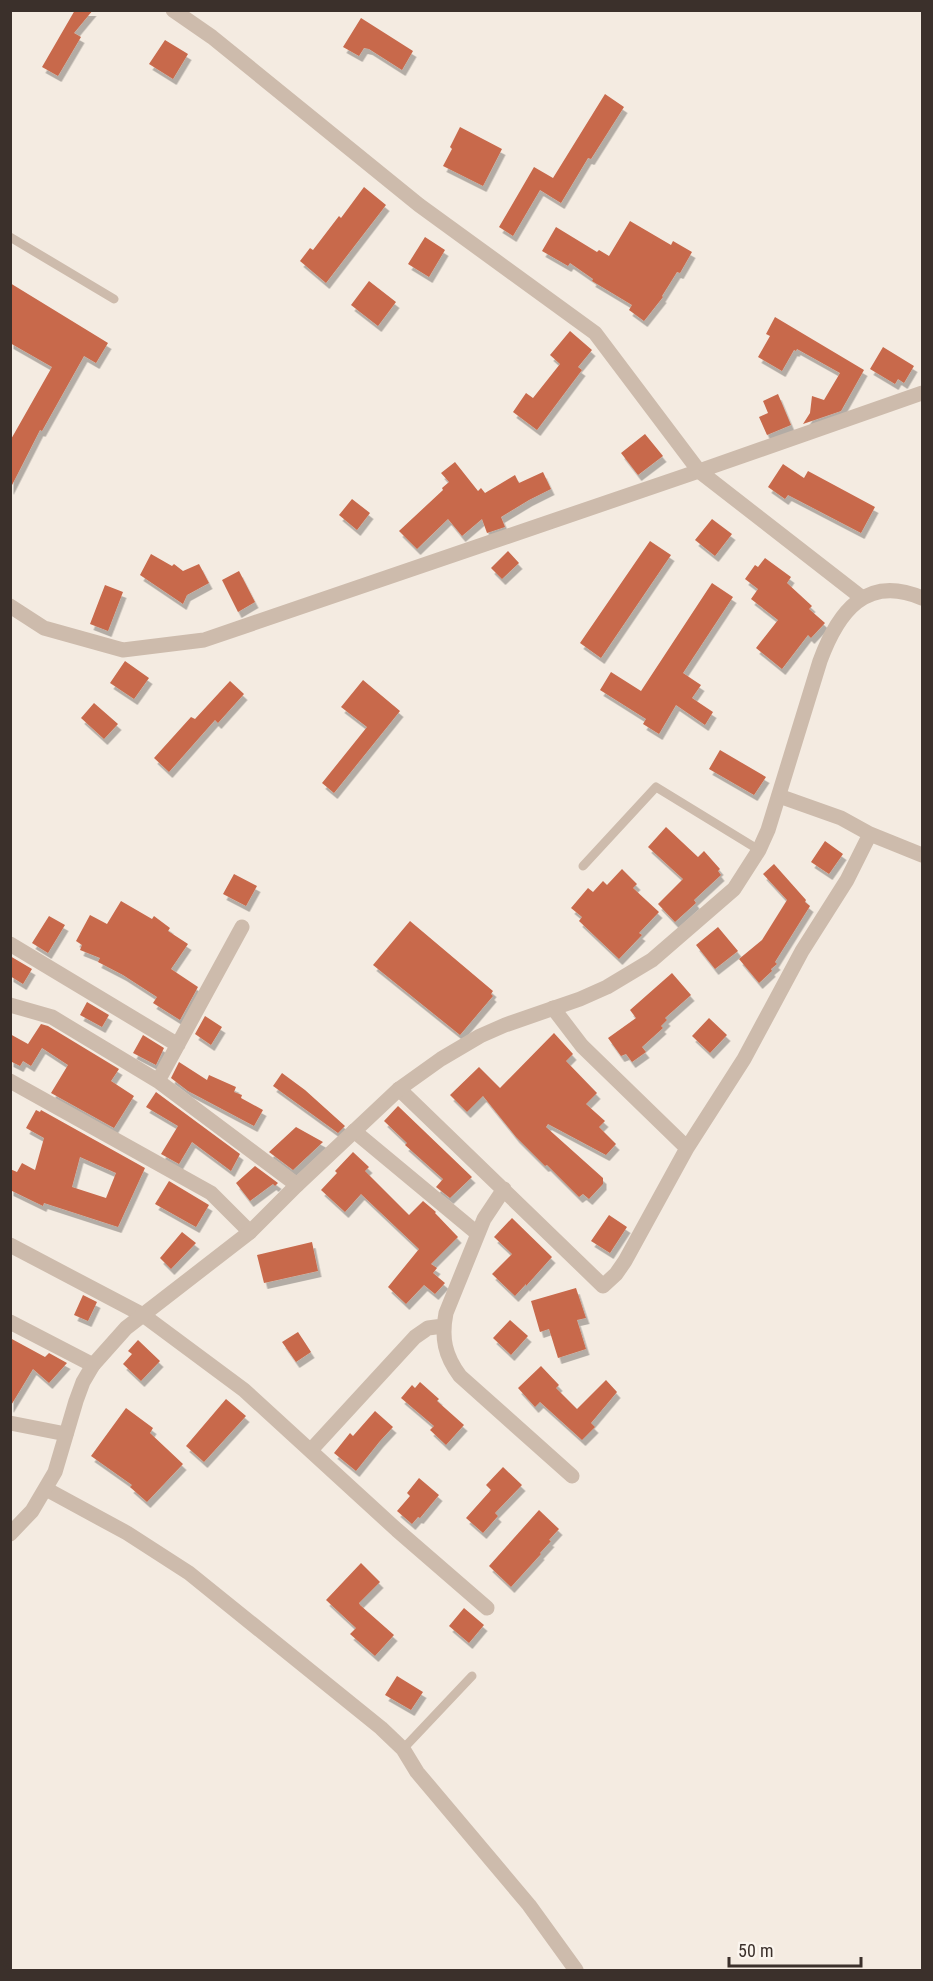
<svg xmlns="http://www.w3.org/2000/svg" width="933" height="1981" font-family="'Roboto Condensed',sans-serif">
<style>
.building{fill:#c8694b;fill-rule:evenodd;filter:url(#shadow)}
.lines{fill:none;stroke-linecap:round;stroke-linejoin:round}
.service{stroke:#cdbbac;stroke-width:9}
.minor{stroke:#cdbbac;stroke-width:15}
.tertiary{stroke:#cdbbac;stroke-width:15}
</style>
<defs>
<filter id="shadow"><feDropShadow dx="3.5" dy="6" stdDeviation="0" flood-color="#0004"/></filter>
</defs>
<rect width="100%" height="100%" fill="#f4ebe1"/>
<path class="building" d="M75,10H93L74,33L81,37L58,76L42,67Z
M361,18L413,51L402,70L369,49L364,48L359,56L343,47Z
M165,40L188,54L173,79L149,64Z
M605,94L624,107L591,159L588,158L561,203L540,190L513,236L499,227L534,167L553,178Z
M460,127L502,149L483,186L443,166L452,149L450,147Z
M364,187L386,205L326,283L300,261L310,248L313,250L339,216L341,218Z
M630,221L671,245L673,241L692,252L680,273L677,272L662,296L663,297L644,321L629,310L632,305L592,281L593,279L570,263L568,266L542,251L556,227L597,252L599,250L609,256Z
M425,237L445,250L429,277L408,264Z
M369,281L396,302L378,326L351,305Z
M10,283L108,343L96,363L84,356L42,431L40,430L10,489V441L52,367L10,343Z
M775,317L864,370L841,411L803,424L810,413L812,396L824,400L840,373L797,349L796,351L794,350L782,371L758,357L770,336L766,334Z
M570,331L592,350L578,367L582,370L537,430L513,412L526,393L533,398L560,364L550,355Z
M883,347L914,366L904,383L898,379L895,384L870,369Z
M778,394L791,425L767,435L759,417L768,413L763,401Z
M645,434L663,456L638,475L621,453Z
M455,462L478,491L481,488L485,493L515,475L519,483L543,472L551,489L529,500L501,517L505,527L487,533L482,519L462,536L448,519L417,549L399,531L443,490L442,488L449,482L441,473Z
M783,464L804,478L808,471L875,507L861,533L788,495L785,499L768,487Z
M352,499L370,513L357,530L339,515Z
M712,519L732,534L715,556L695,540Z
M650,541L671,555L601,658L580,643Z
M508,551L519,563L502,579L491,568Z
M151,554L172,566L174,564L183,571L199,564L209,583L187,595L183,604L140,575Z
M765,558L791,577L787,583L812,606L809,609L825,623L811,638L808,635L782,669L756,648L778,620L751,599L758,589L745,579L755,565L758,567Z
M239,571L255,602L238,612L222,580Z
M712,583L733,597L683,673L701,685L692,698L713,712L705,725L676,705L659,734L643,724L646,719L600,690L611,672L641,691Z
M105,585L123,592L108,631L90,624Z
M125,661L149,678L134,699L110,683Z
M363,680L400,711L334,793L322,783L367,727L341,707Z
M230,681L244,694L218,723L215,720L169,772L154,758L191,717L195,719Z
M94,703L118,724L104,739L81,718Z
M720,750L766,777L754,795L709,769Z
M666,827L698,857L704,851L720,869L718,871L721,875L694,900L696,903L675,922L658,904L683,879L648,847Z
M825,841L843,854L829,874L811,862Z
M774,864L806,900L805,902L810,906L775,962L777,964L771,969L772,971L759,983L739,959L762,940L787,900L763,874Z
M622,869L637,884L633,888L659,912L639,933L642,935L619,959L579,921L582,917L571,908L588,888L593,892L603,881L607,885Z
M234,874L257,886L246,906L223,894Z
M121,901L152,919L154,916L170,928L168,931L188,944L171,969L198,987L180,1020L153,1003L157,997L123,975L98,962L100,958L80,950L82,945L76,941L90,915L107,924Z
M49,916L65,925L48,953L32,943Z
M410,921L493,991L491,994L493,996L460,1035L373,965Z
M718,927L738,951L715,969L696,945Z
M10,956L32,969L23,984L10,976Z
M672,973L691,995L665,1018L667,1020L661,1026L663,1028L642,1047L646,1052L632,1062L626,1054L621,1056L608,1038L636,1018L630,1010Z
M87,1002L109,1015L102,1027L80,1015Z
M205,1016L222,1027L211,1045L195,1034Z
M709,1018L727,1035L710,1053L692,1036Z
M41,1024L48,1026L119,1069L111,1081L134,1096L114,1128L51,1093L68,1065L42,1048L31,1066L23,1061L20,1066L10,1061V1034L28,1044Z
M554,1033L573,1054L566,1061L597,1093L586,1104L605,1121L599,1127L616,1144L606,1155L548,1124L546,1127L603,1178V1184L589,1199L583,1194L579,1197L547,1165L545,1166L516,1137L483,1096L467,1112L450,1095L479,1067L500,1088Z
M143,1035L164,1048L156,1065L133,1053Z
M179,1062L207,1080L209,1075L236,1087L234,1092L242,1095L241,1098L263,1110L254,1126L188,1091L171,1078Z
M282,1073L305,1090L345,1126L338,1133L273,1086Z
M156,1092L240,1154L231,1171L192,1142L179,1164L161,1154L178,1126L146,1107Z
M398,1106L472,1177L450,1198L436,1187L443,1179L405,1145L407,1143L384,1121Z
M36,1110L40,1112L41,1110L145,1168L118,1227L44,1203L43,1206L10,1190V1169L17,1172L22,1163L35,1170L44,1138L26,1128ZM80,1157L116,1173L106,1198L72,1187Z
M296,1127L323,1142L293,1170L269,1152Z
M353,1152L369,1167L365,1171L409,1215L423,1201L436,1212L435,1213L458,1237L431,1264L437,1268L433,1273L445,1283L435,1294L424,1285L406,1304L388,1287L419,1249L361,1194L345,1212L321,1190L337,1173L335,1171Z
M255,1166L278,1183L275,1186L273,1184L250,1201L236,1183Z
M169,1181L209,1205L196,1227L155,1204Z
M609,1215L627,1227L610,1253L591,1241Z
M512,1218L552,1257L526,1286V1284L515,1296L492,1274L512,1254L494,1237Z
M182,1232L196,1243L171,1269L160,1258Z
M312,1242L318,1271L264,1283L257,1255Z
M576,1288L586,1318L577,1320L586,1349L558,1358L549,1329L540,1332L531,1301Z
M83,1295L97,1302L88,1321L74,1315Z
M510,1320L528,1336L511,1355L493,1338Z
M298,1332L311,1352L296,1362L282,1342Z
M10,1338L45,1357L49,1353L67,1363L49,1383L33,1369L10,1407Z
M138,1340L160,1361L141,1381L123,1364L132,1354L128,1351Z
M541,1366L559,1385L556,1388L577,1409L606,1380L617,1392L591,1423L595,1427L582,1440L540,1402L535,1407L518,1388Z
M420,1382L439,1399L437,1401L464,1425L446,1445L430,1430L434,1426L401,1398L412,1385L415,1388Z
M226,1399L246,1416L204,1462L186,1446Z
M126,1408L153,1428L150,1433L183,1464L147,1502L130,1487L132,1485L91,1456Z
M375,1411L393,1427L380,1441L356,1471L334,1453L350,1433L353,1436Z
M503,1467L522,1485L495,1513L498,1516L483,1533L466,1518L491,1490L486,1485Z
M419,1478L439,1495L420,1518L418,1517L412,1524L397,1511L410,1496L407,1493Z
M539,1510L559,1529L549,1540L551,1541L540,1553L541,1554L511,1587L489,1566Z
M361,1563L380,1582L359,1603L360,1605L394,1635L375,1656L350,1634L356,1628L326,1600Z
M464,1608L484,1625L469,1643L449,1626Z
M397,1676L423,1692L411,1710L385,1695Z"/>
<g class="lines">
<path class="service" d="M10,237L114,299
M583,866L656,787L759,850
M403,1749L472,1676"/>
<path class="minor" d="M10,606L44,628L123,650L204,640L699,471
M779,796L841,818L870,834L922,855
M10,944L178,1045
M10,1005L52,1017L158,1081L297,1185
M553,1008L582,1046L687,1148
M10,1081L211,1193L250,1232
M158,1081L242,927
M399,1089L603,1286L616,1274L625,1261L687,1148L744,1059L802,951L847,880L870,834
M354,1131L478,1234
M504,1189L484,1219L446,1313C441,1338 445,1356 460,1376L572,1476
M10,1245L143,1315L244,1390L397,1530L487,1608
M10,1322L93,1365
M10,1423L66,1434
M311,1450L415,1337L428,1328L443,1326
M46,1489L127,1533L189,1573L381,1728L403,1749L417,1772L529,1905L576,1970"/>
<path class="tertiary" d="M173,10L212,37L419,205L595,333L699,471L861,597
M699,471L922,393
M10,1534L32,1511L55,1472L76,1401L83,1382L93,1365L126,1328L250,1232L297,1185L399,1089L441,1059L480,1036L505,1025L580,999L607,987L652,960L734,889L759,850L768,830L820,661C838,612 866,574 922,598"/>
</g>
<rect width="933" height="1981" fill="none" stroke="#3b302b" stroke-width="24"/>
<path d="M729 1957v9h132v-9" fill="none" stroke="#3b302b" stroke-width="3"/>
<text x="738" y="1957" font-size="18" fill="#3b302b" stroke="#fbf5ee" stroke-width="4.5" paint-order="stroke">50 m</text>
</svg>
